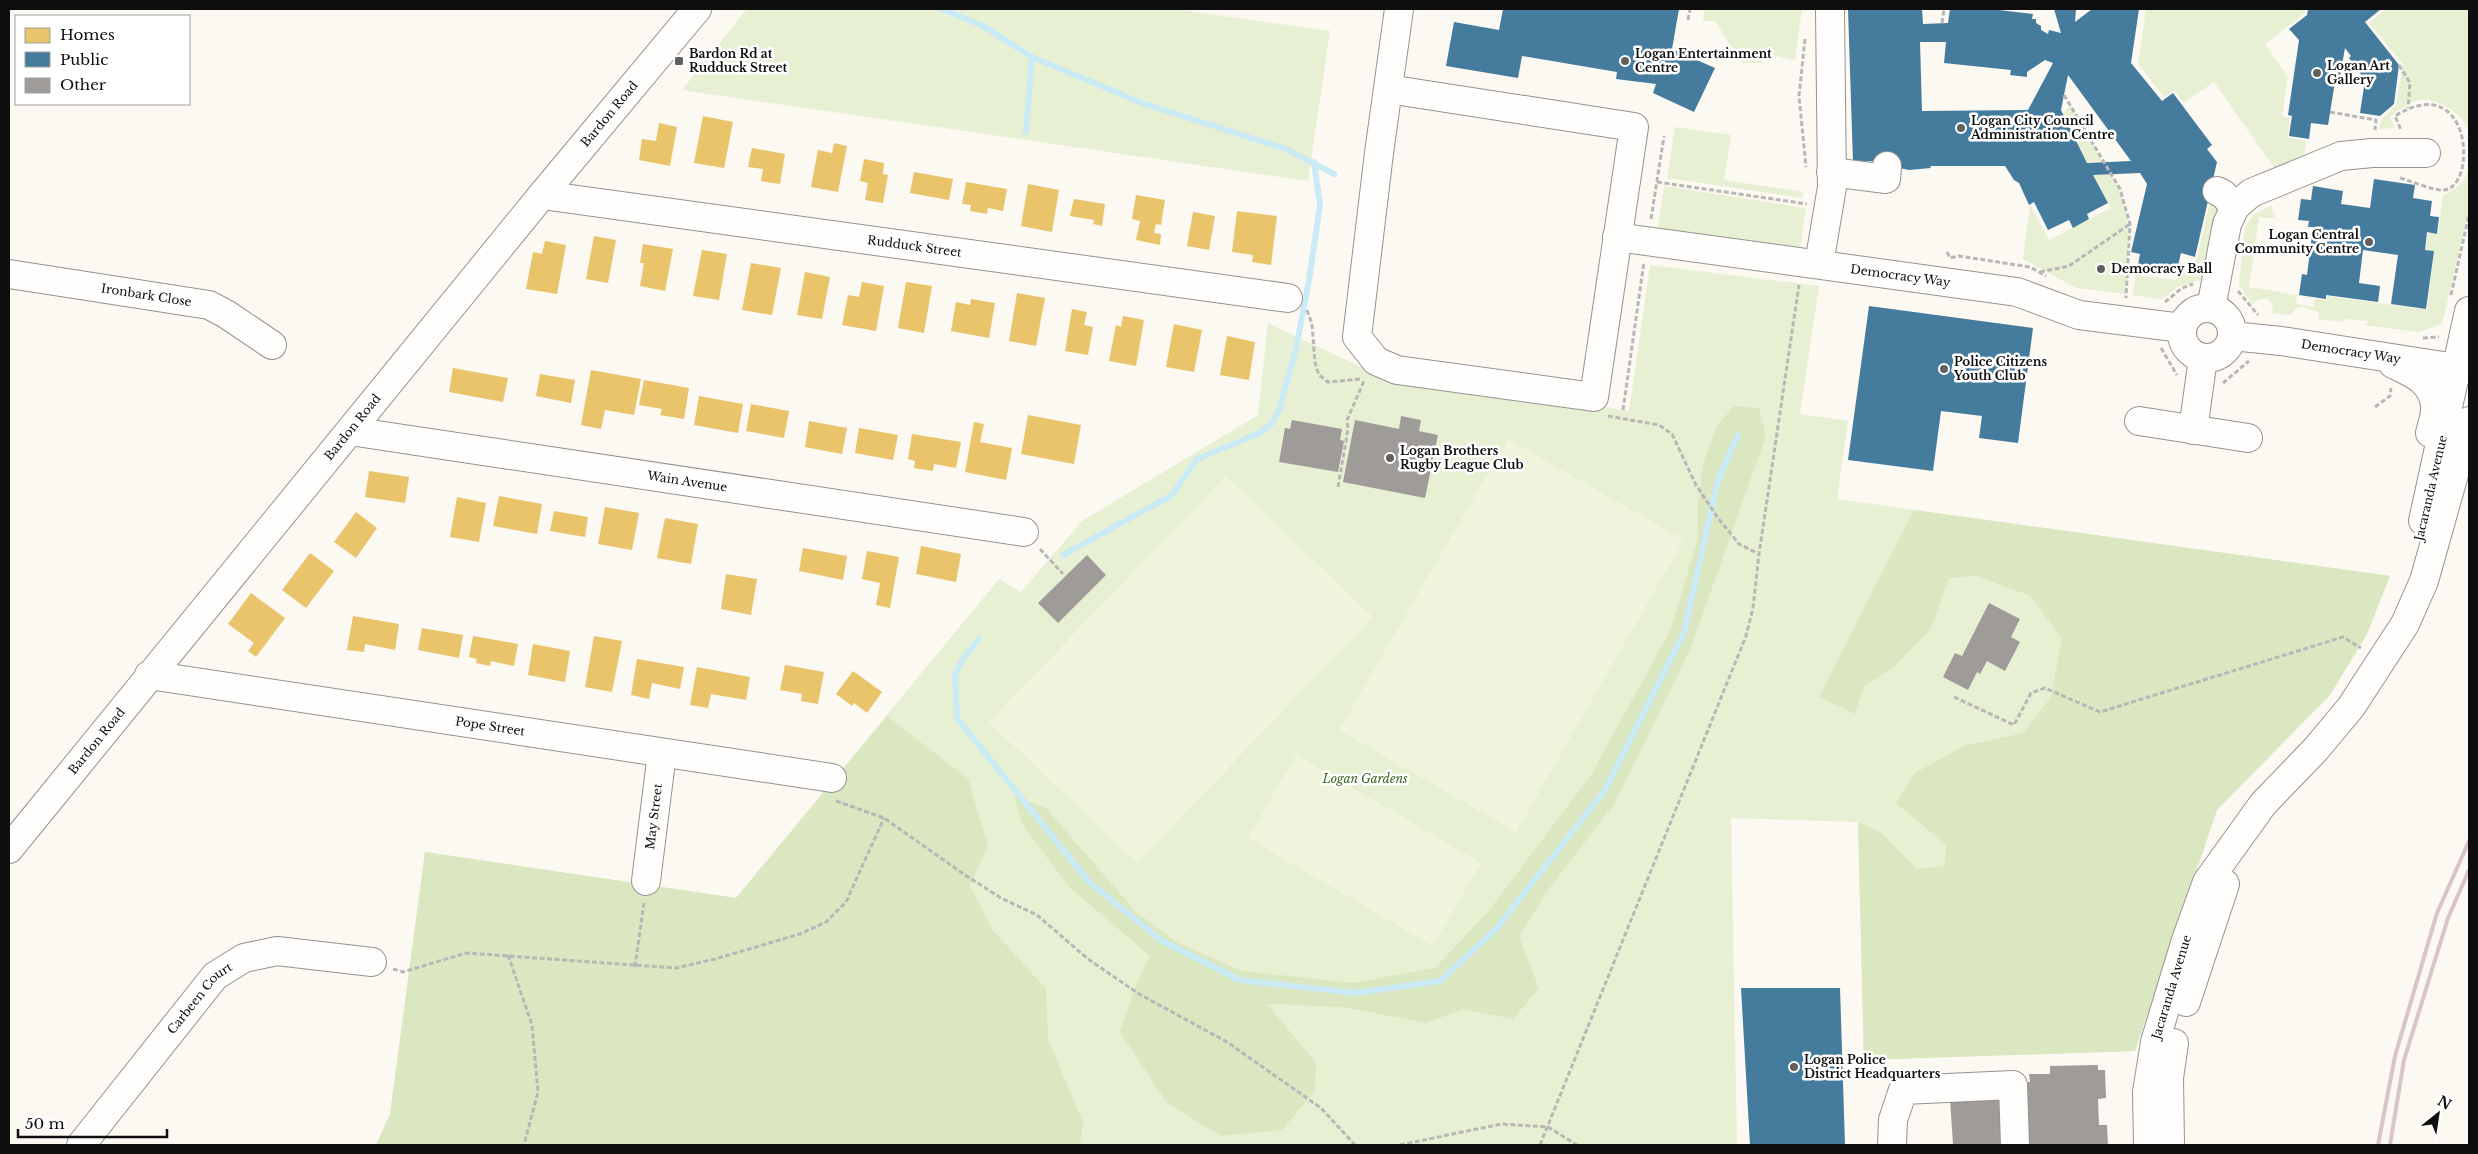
<svg xmlns="http://www.w3.org/2000/svg" width="2478" height="1154" font-family="'Libre Baskerville',serif">
<style>
.green{fill:#e8f0d3}
.forest{fill:#dae7c0}
.pitch{fill:#f1f4dc}
.homes{fill:#e9c46a}
.public{fill:#457b9d;fill-rule:evenodd}
.lines{fill:none;stroke-linecap:round;stroke-linejoin:round}
.stream{stroke:#caebf5;stroke-width:6}
.building{fill:#9e9b98}
.minor-casing{stroke:#959391;stroke-width:30}
.path{stroke:#b8b7b6;stroke-width:3;stroke-dasharray:5 2.5;stroke-linecap:butt}
.minor{stroke:#fffefd;stroke-width:28}
.rail{stroke:#d8c5c8;stroke-width:4}
.poi-dot{fill:#61605e;stroke:#fff;stroke-width:2}
.labels{text-anchor:middle;stroke-width:5;stroke-linejoin:round;paint-order:stroke}
.poi-label{font-size:12px;font-weight:bold;fill:#0e0e0e;stroke:#fff;text-anchor:start}
.street-label{font-size:12px;fill:#0e0e0e;stroke:#fff}
.park-label{font-size:12px;font-style:italic;fill:#37651e;stroke:#fff}
</style>
<rect width="100%" height="100%" fill="#fcf8f2"/>
<path class="green" d="M747,9H1174L1330,31L1308,181L682,90Z
M1705,9H1802L1795,60L1765,54L1762,63H1742L1715,21H1703Z
M2146,9H2306L2305,13L2265,44L2288,77L2282,116L2290,118L2288,137L2306,141L2304,155L2275,169L2214,82L2184,103L2174,90L2164,97L2138,64Z
M2386,9H2469V132C2465,115 2437,97 2419,100C2410,102 2398,111 2390,116L2395,128L2379,129L2381,120L2396,105L2403,64L2369,23Z
M2070,106L2102,161L2087,162L2063,113Z
M1675,127L1731,135L1724,180L1803,192L1802,198L1667,178Z
M2469,168V209L2442,324L2418,332L2365,325L2368,321L2346,319L2344,322L2318,319L2319,312C2306,309 2299,301 2291,315L2272,313L2273,305L2268,299H2259L2252,304L2239,285L2245,228L2254,214L2271,206L2276,219L2259,217L2249,287L2297,295L2296,304L2314,307L2315,299L2327,300L2328,296L2427,310L2434,251L2425,249L2428,233L2438,234L2443,195C2457,189 2465,182 2469,168Z
M2093,175H2111C2135,213 2128,252 2126,294L2076,288L2023,259L2030,205L2049,240L2111,208Z
M1664,186L1806,208L1800,250L1658,228Z
M2211,196L2219,207L2213,224L2204,279L2179,286L2162,299L2132,295L2136,275L2176,280L2179,269L2194,271Z
M1650,265L1819,286L1800,414L1848,421L1837,499L2390,576L2367,634L2330,695L2217,810L2135,1051L1864,1060L1858,822L1731,818L1737,1145H376L390,1114L425,852L736,898L999,579L1021,592L1082,521L1258,415L1268,323L1363,368L1629,411Z"/>
<path class="forest" d="M1734,406L1759,408L1766,436L1690,650L1614,804L1545,894L1519,937L1539,988L1513,1019L1463,1009L1426,1023L1343,1007L1267,1004L1316,1063L1315,1091L1282,1130L1221,1136L1167,1103L1120,1032L1135,988L1150,956L1069,887L1022,824L1014,796L1046,808L1136,912L1178,943L1242,971L1353,983L1435,968L1487,913L1591,775L1671,629L1698,538V506L1703,463L1717,426Z
M1914,510L2390,576L2367,634L2330,695L2217,810L2135,1051L1864,1060L1858,822L1882,833L1917,869L1945,866L1946,845L1896,803L1915,773L1964,746L2023,733L2051,697L2062,639L2031,596L1976,576L1949,578L1930,630L1893,668L1864,686L1855,714L1819,697Z
M887,716L968,779L988,845L970,886L992,929L1046,989L1048,1039L1083,1123L1080,1145H376L390,1114L425,852L736,898Z"/>
<path class="pitch" d="M1508,439L1684,540L1516,832L1339,730Z
M1226,476L1373,617L1137,863L989,722Z
M1296,755L1481,863L1433,946L1248,838Z"/>
<path class="homes" d="M703,116L733,122L724,168L694,163Z
M659,123L677,127L670,166L639,160L642,139L656,141Z
M834,143L847,146L838,192L811,187L818,150L832,153Z
M752,148L785,154L780,184L761,181L763,169L748,167Z
M864,159L884,163L883,174L888,175L883,203L865,200L868,183L860,181Z
M914,172L953,179L949,200L910,193Z
M966,182L1007,189L1003,211L988,208L987,214L970,211L971,205L962,204Z
M1028,184L1059,190L1052,232L1021,226Z
M1136,195L1165,200L1161,225L1156,224L1154,233L1161,234L1160,245L1136,240L1140,221L1132,219Z
M1074,199L1105,204L1102,226L1093,224L1094,220L1070,216Z
M1237,211L1277,216L1271,265L1252,262L1253,255L1232,252Z
M1193,212L1215,216L1209,250L1187,246Z
M594,236L616,240L608,283L586,279Z
M545,241L566,245L557,294L526,289L533,252L542,254Z
M643,244L673,249L665,291L640,286L644,263H640Z
M702,250L727,254L719,300L693,296Z
M751,263L781,268L772,315L742,310Z
M805,272L830,277L822,319L797,315Z
M862,282L884,286L876,331L842,325L848,295L859,297Z
M906,282L932,286L924,333L898,328Z
M1017,293L1045,298L1036,346L1009,341Z
M971,299L995,303L989,338L951,331L956,302L970,305Z
M1072,309L1087,312L1084,325L1093,327L1088,355L1065,351Z
M1123,316L1144,320L1136,366L1109,361L1116,325L1121,327Z
M1174,324L1202,330L1194,372L1166,367Z
M1227,336L1255,342L1249,380L1220,375Z
M453,368L508,378L503,402L449,392Z
M591,370L641,379L634,415L605,410L601,429L581,425Z
M540,374L575,380L571,403L536,396Z
M644,380L689,388L684,419L660,415L662,409L639,405Z
M699,396L743,404L738,433L694,425Z
M751,404L789,411L784,438L746,431Z
M1028,415L1081,425L1074,464L1021,454Z
M809,421L847,428L842,454L805,447Z
M974,422L984,424L980,442L1012,448L1006,480L965,472Z
M859,428L898,435L893,460L855,453Z
M912,434L961,442L956,468L934,464L933,471L914,468L915,461L908,459Z
M369,471L409,477L405,503L365,497Z
M499,496L542,504L537,534L493,526Z
M457,497L486,503L479,542L450,537Z
M605,507L639,513L632,550L598,544Z
M554,511L588,517L585,537L550,531Z
M356,512L377,528L356,558L334,542Z
M665,518L698,524L691,564L657,558Z
M921,546L961,554L956,582L916,574Z
M803,548L847,556L843,580L799,571Z
M867,551L899,557L890,608L876,605L880,583L862,579Z
M310,553L334,571L306,608L282,590Z
M726,574L757,579L751,615L721,609Z
M251,593L285,618L256,657L248,651L254,643L228,624Z
M353,616L399,624L395,650L365,644L364,652L347,650Z
M422,628L463,635L459,658L418,650Z
M473,636L518,644L514,666L491,661L490,666L476,663L477,659L469,657Z
M594,636L622,641L612,692L585,687Z
M533,644L570,651L565,682L528,675Z
M637,659L684,667L680,689L652,683L649,699L631,695Z
M785,665L824,672L818,704L801,701L802,694L780,690Z
M697,667L750,677L746,700L711,694L708,708L690,705Z
M853,671L882,692L867,713L854,703L852,706L836,694Z"/>
<path class="public" d="M1503,9H1679L1672,49L1715,68L1694,112L1653,93L1656,84L1616,79L1617,72L1522,56L1518,78L1446,66L1454,22L1499,30Z
M1848,9H1922L1923,24L1948,23L1950,9H1990L2033,14L2032,19H2036V23L2041,26V30L2048,34L2049,30L2061,33L2054,9H2076L2075,22L2092,9H2139L2131,63L2162,101L2173,93L2212,145L2207,149L2217,162L2195,257L2181,253L2176,274L2138,265L2140,254L2131,252L2147,184L2140,173L2093,175L2108,203L2087,214L2089,219L2073,228L2069,220L2048,230L2034,202L2029,205L2019,183L2014,180L2005,166H1930L1931,168L1909,170L1899,168V160L1853,162ZM1920,42H1946L1944,63L2011,70L2010,75L2027,77V72L2045,60L2053,63L2028,110L1922,111ZM2068,75L2131,161L2087,163L2061,110Z
M2308,9H2381L2365,22L2399,65L2394,104L2380,116L2360,113L2365,80L2349,58L2351,56L2345,48L2339,82H2335L2328,125L2311,123L2309,139L2289,136L2292,116L2288,115L2299,40L2289,29L2307,15Z
M2374,179L2415,185L2413,198L2432,201L2430,216L2439,217L2437,234L2427,232L2425,250L2434,251L2426,309L2391,304L2398,255L2363,250L2359,283L2380,286L2378,302L2326,295V299L2299,295L2302,274L2307,275L2313,227H2308L2309,221L2298,220L2301,199L2311,200L2313,186L2343,191L2341,204L2370,208Z
M1869,306L2033,328L2018,443L1979,438L1982,416L1941,411L1933,471L1848,460Z
M1741,988H1840L1845,1145H1750Z"/>
<g class="lines">
<path class="stream" d="M942,9L983,26L1032,57L1142,103L1286,149L1334,174
M1026,132L1032,57
M1063,555L1172,495L1197,459L1260,433L1272,423L1279,410L1296,349L1309,280L1320,205L1314,162
M979,639L963,659L955,675L957,718L1089,882L1162,941L1239,980L1356,993L1440,981L1496,929L1605,790L1684,633L1718,480L1738,435"/>
</g>
<path class="building" d="M1401,416L1421,420L1419,431L1438,435L1425,498L1343,482L1355,420L1399,429Z
M1292,420L1342,429L1340,440L1344,441L1338,472L1279,462L1285,428L1290,429Z
M1087,555L1106,575L1058,623L1038,603Z
M1989,603L2020,619L2011,637L2020,642L2005,671L1987,661L1980,674L1977,672L1968,690L1943,677L1955,653L1962,656Z
M2098,1065V1070H2105L2106,1098L2098,1099L2099,1125H2107L2108,1145H2026L2024,1082H2030L2029,1074H2050V1066Z
M2006,1097L2009,1145H1953L1950,1099Z"/>
<g class="lines">
<g class="minor-casing">
<g id="minor">
<path d="M1388,89L1634,127L1594,397L1397,370L1376,361L1357,337L1379,153L1399,9"/>
<path d="M1831,172L1886,179L1887,166"/>
<path d="M2217,191L2223,194L2235,207"/>
<path id="s1" d="M542,195L1288,298"/>
<path id="s2" d="M1617,237L2017,292L2079,315L2182,328"/>
<path d="M1819,264L1832,187L1830,9"/>
<path id="s3" d="M9,274L209,305L226,314L272,345"/>
<circle cx="2207" cy="333" r="25"/>
<path d="M2211,308L2227,224L2235,207L2251,193L2341,156L2372,153H2426"/>
<path id="s4" d="M2232,336L2281,341L2469,370"/>
<path d="M2393,364C2412,373 2433,381 2435,406C2436,414 2432,425 2430,433"/>
<path d="M2139,421L2248,438"/>
<path d="M2193,430L2203,358"/>
<path id="s5" d="M350,431L1024,532"/>
<path d="M2423,521L2469,311"/>
<path id="s6" d="M149,675L832,778"/>
<path id="s7" d="M9,849L542,195L697,9"/>
<path id="s8" d="M646,881L662,753"/>
<path d="M2186,1002L2225,884"/>
<path id="s9" d="M81,1145L215,976L244,958L277,951L372,962"/>
<path d="M1892,1145L1893,1120L1903,1090L2013,1085L2015,1145"/>
<path id="s10" d="M2148,1145L2147,1092L2155,1042L2186,940L2207,882L2263,804L2316,749L2351,707L2405,624L2424,581L2469,421"/>
<path d="M2170,1145L2169,1078L2174,1043"/>
</g>
</g>
<path class="path" d="M1688,20L1690,9
M1942,23L1944,9
M1805,39L1799,96L1806,167
M2399,65L2410,83L2408,108
M2064,95L2120,189L2130,224L2126,298
M2330,112L2376,120L2375,130
M2400,178C2411,181 2434,191 2444,190C2478,187 2472,68 2395,116L2401,130
M1657,182L1807,204
M1651,219L1664,136
M1947,252L1950,258L1959,256L2030,267L2046,276
M2040,272L2069,266L2130,224
M2238,291L2258,315
M2451,295L2469,215
M2165,302L2182,288L2193,284
M1307,310L1312,324L1315,363L1319,375L1328,382L1361,379
M2423,338L2439,337
M2161,348L2177,375
M2223,383L2249,361
M2375,407L2390,396L2391,388
M1623,410L1644,262
M1608,416L1659,425L1672,434L1696,485L1718,518L1739,544L1759,554
M1338,487L1348,429L1347,420L1364,381
M1040,549L1063,574
M1954,697L2014,725L2031,693L2045,688L2100,712L2343,637L2361,648
M836,801L884,818L965,875L1001,898L1037,915L1088,959L1139,994L1227,1042L1321,1108L1355,1145
M508,955L532,1025L538,1092L524,1145
M635,967L644,903
M393,969L403,972L466,953L676,968L715,959L800,934L826,922L846,902L884,818
M1400,1145L1501,1124L1548,1127L1577,1145
M1540,1145L1746,636L1753,608L1759,554L1799,285"/>
<use href="#minor" class="minor"/>
<path class="rail" d="M2378,1145L2395,1056L2437,913L2469,841
M2390,1145L2404,1060L2448,918L2469,870"/>
</g>
<g class="poi-dot">
<rect x="674" y="56" width="10" height="10" rx="2.5"/>
<circle cx="1625" cy="61" r="5"/>
<circle cx="2317" cy="73" r="5"/>
<circle cx="1961" cy="128" r="5"/>
<circle cx="2369" cy="242" r="5"/>
<circle cx="2101" cy="269" r="5"/>
<circle cx="1944" cy="369" r="5"/>
<circle cx="1390" cy="458" r="5"/>
<circle cx="1794" cy="1067" r="5"/>
</g>
<g class="labels">
<g class="poi-label">
<text x="689" y="58">Bardon Rd at<tspan x="689" dy="14">Rudduck Street</tspan></text>
<text x="1635" y="58">Logan Entertainment<tspan x="1635" dy="14">Centre</tspan></text>
<text x="2327" y="70">Logan Art<tspan x="2327" dy="14">Gallery</tspan></text>
<text x="1971" y="125">Logan City Council<tspan x="1971" dy="14">Administration Centre</tspan></text>
<text x="2359" y="239" text-anchor="end">Logan Central<tspan x="2359" dy="14">Community Centre</tspan></text>
<text x="2111" y="273">Democracy Ball</text>
<text x="1954" y="366">Police Citizens<tspan x="1954" dy="14">Youth Club</tspan></text>
<text x="1400" y="455">Logan Brothers<tspan x="1400" dy="14">Rugby League Club</tspan></text>
<text x="1804" y="1064">Logan Police<tspan x="1804" dy="14">District Headquarters</tspan></text>
</g>
<g class="street-label">
<text dy="4" stroke="none"><textPath href="#s7" startOffset="949">Bardon Road</textPath></text>
<text dy="4" stroke="none"><textPath href="#s1" startOffset="376">Rudduck Street</textPath></text>
<text dy="4" stroke="none"><textPath href="#s2" startOffset="286">Democracy Way</textPath></text>
<text dy="4" stroke="none"><textPath href="#s3" startOffset="139">Ironbark Close</textPath></text>
<text dy="4" stroke="none"><textPath href="#s4" startOffset="120">Democracy Way</textPath></text>
<text dy="4" stroke="none"><textPath href="#s7" startOffset="544">Bardon Road</textPath></text>
<text dy="4" stroke="none"><textPath href="#s5" startOffset="341">Wain Avenue</textPath></text>
<text transform="translate(2431 488) rotate(-77)" y="4">Jacaranda Avenue</text>
<text dy="4" stroke="none"><textPath href="#s6" startOffset="345">Pope Street</textPath></text>
<text dy="4" stroke="none"><textPath href="#s7" startOffset="139">Bardon Road</textPath></text>
<text dy="4" stroke="none"><textPath href="#s8" startOffset="65">May Street</textPath></text>
<text dy="4" stroke="none"><textPath href="#s10" startOffset="161">Jacaranda Avenue</textPath></text>
<text dy="4" stroke="none"><textPath href="#s9" startOffset="189">Carbeen Court</textPath></text>
</g>
<g class="park-label">
<text x="1365" y="783">Logan Gardens</text>
</g>
</g>
<rect width="2478" height="1154" fill="none" stroke="#0e0e0e" stroke-width="20"/>
<rect x="15" y="15" width="175" height="90" fill="#ffffff" stroke="#9f9f9f"/>
<rect x="25" y="28" width="25" height="15" fill="#e9c46a" stroke="#9f9f9f"/>
<text x="60" y="40" font-size="15" fill="#0e0e0e">Homes</text>
<rect x="25" y="52" width="25" height="15" fill="#457b9d" stroke="#9f9f9f"/>
<text x="60" y="65" font-size="15" fill="#0e0e0e">Public</text>
<rect x="25" y="78" width="25" height="15" fill="#9e9b98" stroke="#9f9f9f"/>
<text x="60" y="90" font-size="15" fill="#0e0e0e">Other</text>
<g transform="translate(2438 1114) rotate(30)" stroke="#ffffff" stroke-width="4" paint-order="stroke">
<path d="M0-4L9 19L0 12L-9 19Z" fill="#0e0e0e"/>
<text y="-8" font-size="14" font-weight="bold" text-anchor="middle" fill="#0e0e0e">N</text>
</g>
<path d="M18 1129v8h149v-8" fill="none" stroke="#0e0e0e" stroke-width="2.5"/>
<text x="25" y="1129" font-size="15" fill="#0e0e0e" stroke="#ffffff" stroke-width="4" paint-order="stroke">50 m</text>
</svg>
